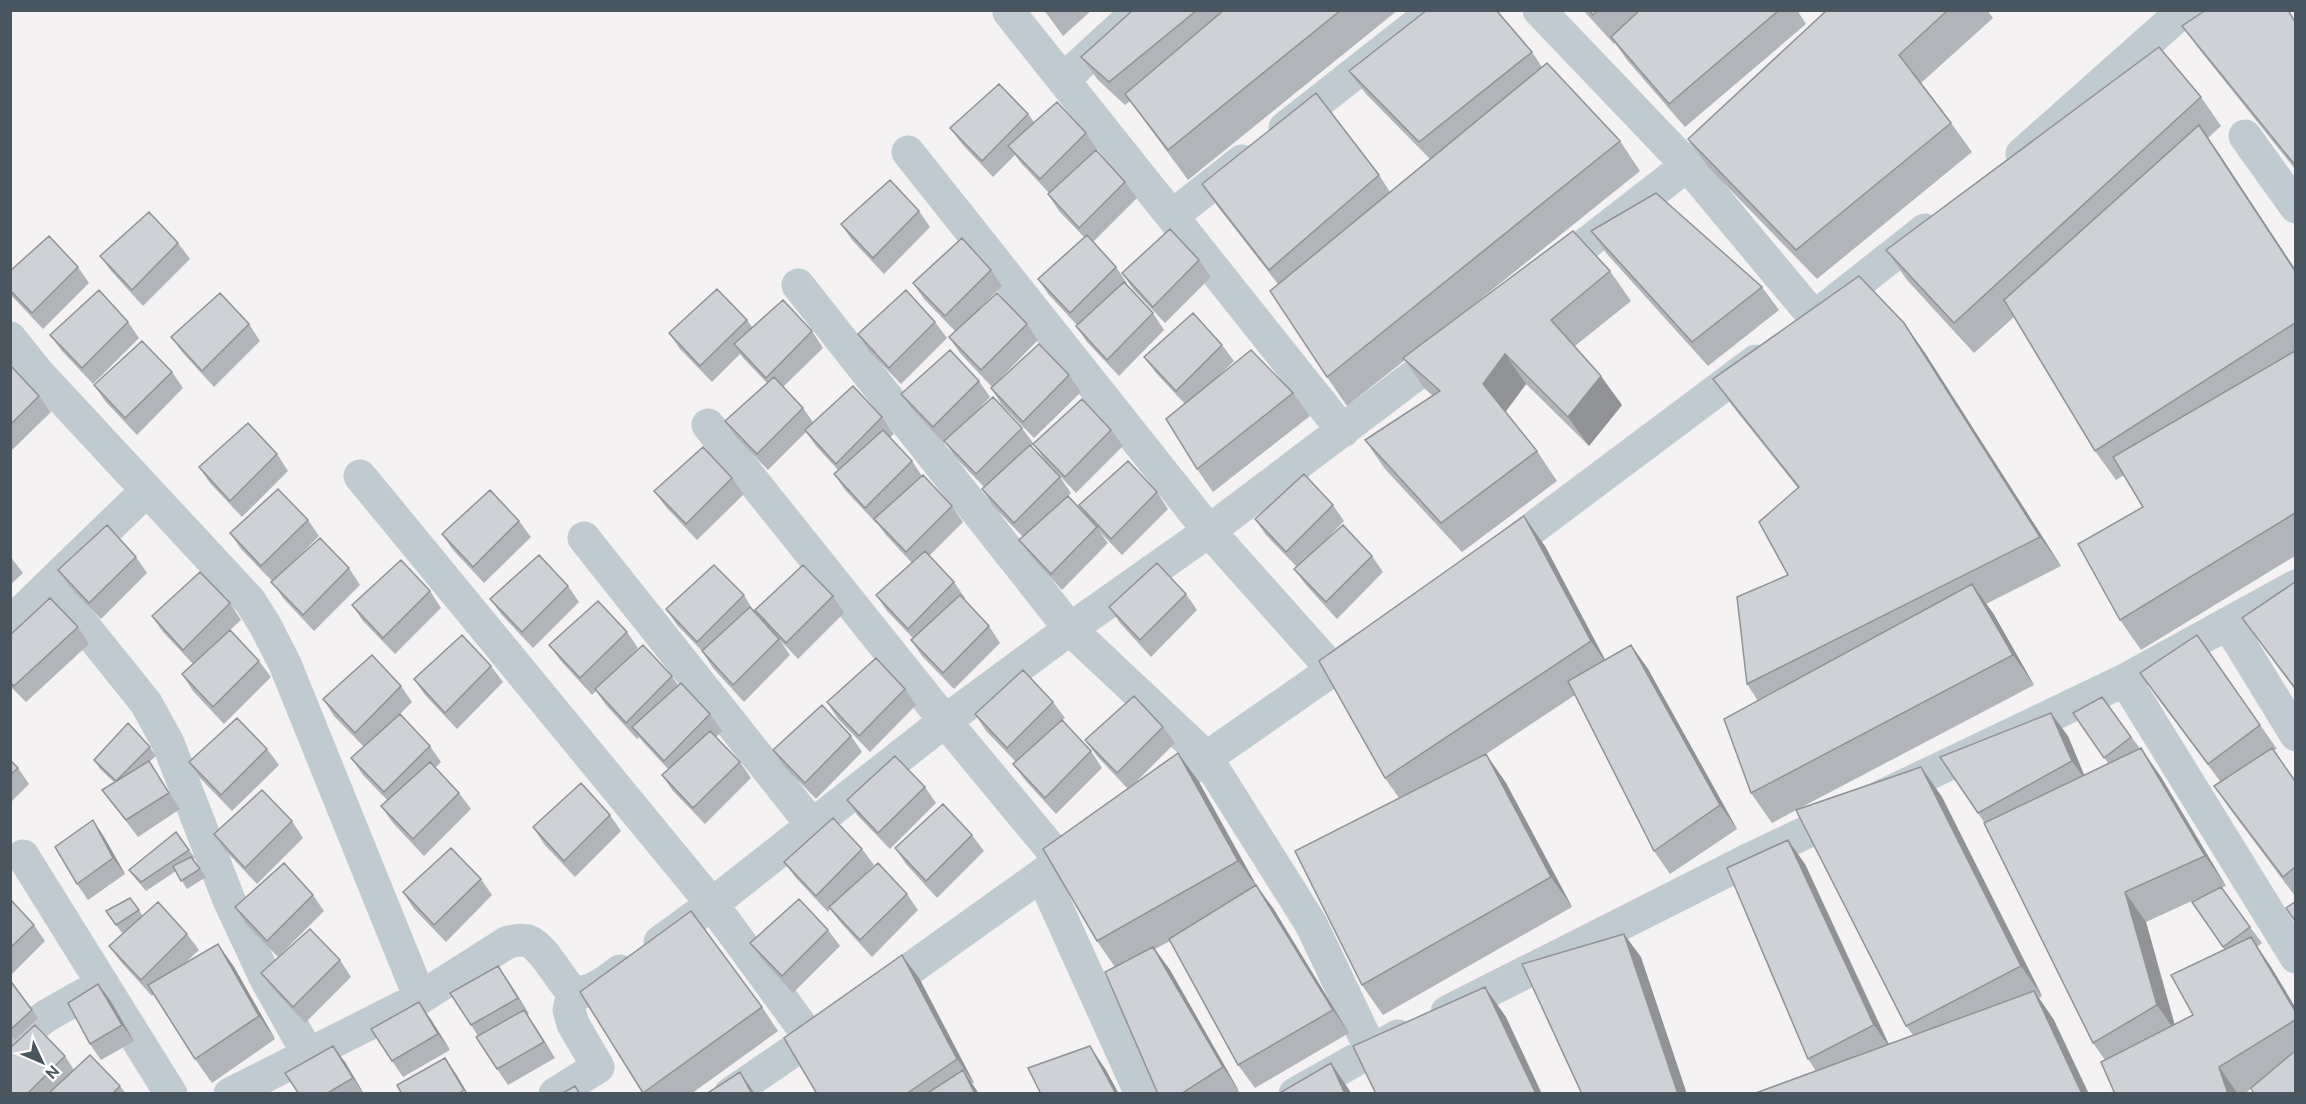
<svg xmlns="http://www.w3.org/2000/svg" width="2306" height="1104" font-family="Ubuntu,sans-serif">
<style>
.lines{fill:none;stroke-linecap:round;stroke-linejoin:round}
.minor{stroke:#bfcad1;stroke-width:33}
.wall{fill:#b1b4b8;fill-rule:evenodd}
.shaded-wall{fill:#909296}
.building{fill:#ced1d6;stroke:#909296;stroke-width:1.5}
</style>
<rect width="100%" height="100%" fill="#f4f2f2"/>
<g class="lines">
<path class="minor" d="M1539,10L1688,166L1814,317
M1009,12L1343,431
M1063,80L1139,10
M1285,128L1435,10
M2245,136L2296,207
M908,152L1209,531L1333,670
M2022,154L2184,10
M1172,216L1242,161
M1551,271L1735,128
M798,285L1070,629L1206,757L1311,924L1371,1050
M1826,308L1925,230
M10,338L39,374L250,601L265,625L285,664L420,998
M708,425L945,721L1061,861
M360,476L712,904L811,1039
M584,538L812,825
M1497,555L1756,361
M51,585L146,703L168,743L229,900L266,979L308,1054
M10,623L146,491
M2228,624L2296,735
M2125,680L2296,957
M1153,795L1364,648
M23,856L171,1094
M1042,875L1141,1094
M660,942L712,904L945,721L1070,629L1209,531L1451,348
M875,994L1089,841
M1447,1012L1746,861L2125,680L2296,586
M10,1044L46,1016L103,984
M230,1094L420,998L508,942C515,941 522,939 528,941C544,947 560,980 573,993C593,993 605,982 620,971
M555,1094L598,1067L573,1024L569,1010L573,993
M730,1094L828,1027
M1295,1094L1398,1036"/>
</g>
<path class="wall" d="M1044,10H1092L1063,36Z
M1133,10H1398L1188,180L1130,101L1125,105L1098,80L1081,57Z
M1583,10H1797L1806,24L1685,127L1627,60L1615,43L1614,44Z
M1827,10H1987L1993,18L1921,83L1951,123L1972,152L1817,279L1709,168L1688,139Z
M2295,20V169L2199,49L2182,26Z
M1532,52L1542,67L1620,141L1640,171L1462,314L1610,271L1631,301L1575,346L1622,405L1589,446L1526,384L1505,412L1537,451L1557,481L1462,552L1385,469L1365,440L1433,396L1424,388L1405,360L1347,406L1327,377L1278,284L1218,207L1202,184L1379,175L1390,192L1430,159L1366,94L1349,71Z
M2201,97L2221,126L2208,138L2295,269V556L2141,650L2120,620L2143,507L2124,475L2116,480L2095,451L2014,317L1974,353L1907,280L1886,250Z
M1028,114L1034,122L1086,133L1097,149L1092,154L1125,182L1137,198L1093,242L1116,267L1127,283L1126,284L1153,313L1164,330L1119,376L1087,342L1076,326L1077,325L1049,295L1038,279L1084,237L1059,211L1048,194L1049,193L1020,162L1015,155L993,177L962,144L950,128Z
M919,211L930,227L884,274L852,240L841,224Z
M1591,231L1762,287L1779,310L1708,366L1607,254Z
M178,243L190,259L143,306L112,272L100,256Z
M1199,260L1211,277L1165,323L1133,289L1122,273Z
M78,267L89,283L43,329L10,294V271Z
M991,270L1002,286L980,308L1027,324L1038,340L992,387L960,353L949,337L955,331L924,299L913,283Z
M747,320L752,327L812,331L823,348L783,387L803,408L813,422L882,417L894,434L889,438L912,461L922,476L952,506L963,522L929,556L954,582L965,598L964,600L989,626L1000,643L954,689L922,656L911,640L913,638L887,611L876,595L912,563L886,535L877,523V524L845,490L834,474L838,470L816,446L806,432L768,470L736,437L725,421L767,383L745,360L740,354L712,382L680,349L669,333Z
M128,322L139,338L93,384L62,351L50,335Z
M935,322L947,338L901,384L869,351L858,334Z
M1904,323L1925,353L2061,566L1986,604L1993,613L2034,685L1800,808L1921,767L1942,797L2042,996L2039,998L2054,1020L1816,1071L1808,1059L1805,864L1889,1044L1913,1035L1906,1026L1796,810L1772,823L1751,793L1758,701L1747,684L1788,575L1798,488L1734,408L1713,379Z
M249,324L260,341L214,387L183,353L171,337Z
M1222,345L1234,361L1214,380L1293,393L1310,416L1213,492L1197,469L1185,404L1156,373L1144,357Z
M10,365L39,396L51,412L10,452Z
M172,372L183,388L137,435L105,401L94,385Z
M1069,375L1081,392L1034,438L1002,405L991,388Z
M979,381L990,397L973,415L1022,428L1034,444L1031,446L1060,477L1071,493L1068,496L1088,517L1079,505L1157,492L1168,509L1122,555L1099,531L1108,543L1062,590L1031,556L1019,540L1023,537L993,506L982,489L984,487L955,457L945,442L944,443L913,410L901,394Z
M1111,430L1123,446L1076,493L1045,460L1033,444Z
M277,454L288,471L242,517L210,483L199,467Z
M732,478L744,494L697,540L666,507L654,491Z
M1333,505L1344,521L1323,543L1372,556L1383,572L1337,619L1306,585L1294,569L1297,567L1266,535L1255,519Z
M308,520L319,536L295,560L349,568L360,585L314,631L283,598L272,581L241,549L230,533Z
M519,521L531,537L484,583L453,550L442,534Z
M1545,546L1605,660L1631,645L1648,669L1737,829L1670,874L1654,851L1575,695L1486,754L1506,783L1572,907L1383,1015L1362,985L1399,798L1385,778Z
M10,556L23,573L10,585Z
M136,557L147,573L101,619L69,586L58,570Z
M2295,582V690L2242,618Z
M568,586L579,602L533,648L502,615L490,599Z
M430,591L441,608L395,654L363,621L352,605Z
M1186,594L1197,610L1151,657L1120,623L1109,607Z
M744,595L754,612L764,622L755,610L833,596L844,613L798,659L780,640L790,655L744,702L713,668L702,651L677,625L666,609Z
M230,603L241,620L230,630L259,661L271,677L224,724L193,691L182,674L193,664L163,632L152,616Z
M78,627L89,644L26,702L10,686V635Z
M627,632L638,648L621,666L672,676L678,685L710,714L722,731L716,737L740,762L751,778L705,824L673,791L662,775L668,769L644,743L639,737L637,739L606,705L596,691L592,695L561,661L549,645Z
M2197,635L2277,749L2274,750L2295,781V896L2230,809L2214,786L2220,781L2156,696L2140,673Z
M491,666L503,682L457,729L425,695L414,679Z
M401,686L412,702L400,714L430,746L441,762L435,768L459,793L471,809L424,856L393,823L381,806L388,801L363,775L351,758L364,747L334,716L323,699Z
M905,689L916,705L870,752L838,719L827,702Z
M2102,697L2161,777L2226,886L2221,888L2262,943L2257,947L2271,967L2295,1007V1094L2251,1089L2244,1094H2115L2105,1060L2093,1043L1984,822L1940,757L2068,736L2084,775L2108,763L2073,713ZM2207,894L2192,902L2225,950L2193,1015L2175,1025L2146,922Z
M1053,702L1065,718L1062,720L1091,751L1102,768L1056,814L1025,780L1013,764L1016,762L986,731L975,714Z
M1163,727L1175,743L1133,785L1178,753L1199,782L1256,885L1273,908L1349,1033L1255,1088L1238,1065L1170,941L1155,949L1170,970L1239,1091L1235,1094H1158L1115,967L1097,941L1128,789L1097,756L1085,740Z
M851,736L862,752L816,799L784,766L773,750Z
M150,747L156,756L149,762L180,809L138,837L102,790L114,782L100,769L94,760Z
M267,749L279,765L232,811L200,778L189,762Z
M10,760L18,768L29,784L10,803Z
M925,787L936,803L890,849L858,816L847,800Z
M610,815L621,831L575,877L544,844L533,827Z
M93,820L104,837L125,874L88,900L77,884Z
M292,821L303,838L257,884L225,850L214,834Z
M176,832L195,858L193,859L206,877L187,889L176,871L146,891L135,878L129,870Z
M972,835L984,851L937,898L906,864L895,848Z
M862,849L874,865L858,881L907,894L918,910L872,957L841,923L830,909L828,912L796,878L784,862Z
M481,879L492,895L446,942L414,909L403,892Z
M313,895L324,911L278,957L246,924L235,907Z
M130,898L143,916L187,934L199,950L186,962L218,944L234,967L275,1039L212,1083L195,1059L154,994L152,996L121,962L109,946L129,929L122,933L106,911Z
M10,899L34,925L45,941L10,976Z
M828,930L840,946L793,993L762,959L750,943Z
M340,960L351,977L305,1023L273,989L261,973Z
M919,978L974,1083H972L979,1094H817Z
M509,982L529,1014L527,1015L555,1058L508,1085L497,1069L478,1036L471,1025Z
M12,983L38,1018L15,1040L10,1035V984Z
M98,984L110,1000L134,1041L101,1060L90,1044Z
M580,992L762,1007L778,1031L691,1094H643Z
M430,1018L450,1050L403,1077L392,1061Z
M65,1056L74,1070L120,1086L126,1094H10Z
M345,1062L364,1094H299Z"/>
<path class="shaded-wall" d="M2199,125L2220,155L2295,269V271Z
M1904,323L1925,353L2061,566L2040,537Z
M1505,354L1526,384L1504,414L1483,384Z
M1601,376L1622,405L1589,446L1568,417Z
M1524,516L1545,546L1611,671L1591,641Z
M1972,584L1993,613L2034,685L2013,655Z
M1631,645L1648,669L1737,829L1720,805Z
M2051,713L2068,736L2088,784L2072,761Z
M2141,748L2161,777L2226,886L2205,856Z
M1178,753L1199,782L1259,890L1238,861Z
M1486,754L1506,783L1572,907L1551,877Z
M1921,767L1942,797L2042,996L2021,966Z
M93,820L104,837L125,874L113,858Z
M1788,840L1805,864L1890,1048L1874,1025Z
M1256,885L1273,908L1349,1033L1333,1010Z
M2125,892L2146,922L2177,1034L2157,1005Z
M1624,934L1641,957L1687,1094H1678Z
M2251,937L2271,967L2295,1007V1011Z
M218,944L234,967L275,1039L259,1016Z
M1153,947L1170,970L1239,1091L1223,1067Z
M902,955L919,978L974,1083L957,1059Z
M498,966L509,982L529,1014L518,998Z
M98,984L110,1000L134,1041L122,1025Z
M1485,987L1506,1017L1542,1094H1536Z
M2034,991L2054,1020L2089,1094H2082Z
M419,1002L430,1018L450,1050L438,1034Z
M524,1010L535,1026L555,1058L544,1042Z
M333,1046L345,1062L364,1094L353,1078Z
M1090,1046L1106,1070L1119,1094H1116Z
M445,1058L456,1074L468,1094H466L464,1090Z
M1331,1063L1352,1094H1345Z
M2219,1067L2238,1094H2228Z
M963,1070L979,1094H975Z
M740,1072L755,1094H752Z"/>
<path class="building" d="M1133,10H1197L1109,82L1081,57Z
M1224,10H1341L1168,150L1125,94Z
M1427,10H1496L1532,52L1419,142L1349,71Z
M1589,10H1598L1593,15Z
M1640,10H1779L1669,104L1611,37Z
M1827,10H1948L1899,55L1951,123L1796,250L1688,139Z
M2206,10H2288L2295,22V165L2182,26Z
M2159,47L2201,97L1954,323L1886,250Z
M1547,63L1620,141L1327,377L1270,291Z
M999,84L1028,114L982,161L950,128Z
M1316,93L1379,175L1269,270L1202,184Z
M1057,102L1086,133L1040,179L1008,146Z
M2199,125L2295,271V323L2095,451L2004,300Z
M1096,150L1125,182L1079,228L1048,194Z
M890,180L919,211L873,258L841,224Z
M1656,193L1762,287L1692,342L1591,231Z
M149,212L178,243L132,290L100,256Z
M1170,229L1199,260L1153,307L1122,273Z
M1573,231L1610,271L1551,320L1601,376L1568,417L1505,354L1483,384L1537,451L1441,523L1365,440L1440,391L1403,358Z
M1087,235L1116,267L1070,313L1038,279Z
M49,236L78,267L32,313L10,290V271Z
M962,238L991,270L945,316L913,283Z
M1859,276L1904,323L2040,537L1747,684L1737,597L1788,575L1759,522L1799,487L1713,379Z
M1124,282L1153,313L1107,360L1076,326Z
M717,289L747,320L700,366L669,333Z
M99,290L128,322L82,368L50,335Z
M906,290L935,322L889,368L858,334Z
M220,293L249,324L202,371L171,337Z
M997,293L1027,324L981,370L949,337Z
M783,300L812,331L766,378L734,344Z
M1193,313L1222,345L1176,391L1144,357Z
M142,341L172,372L125,418L94,385Z
M1039,344L1069,375L1023,422L991,388Z
M950,350L979,381L933,427L901,394Z
M1251,350L1293,393L1197,469L1166,419Z
M2295,351V513L2120,620L2078,544L2143,507L2113,457Z
M10,365L39,396L10,425Z
M774,377L803,408L757,454L725,421Z
M853,386L882,417L836,464L805,430Z
M993,397L1022,428L976,474L944,441Z
M1082,399L1111,430L1065,477L1033,444Z
M248,423L277,454L230,501L199,467Z
M883,430L912,461L865,508L834,474Z
M1030,445L1060,477L1014,523L982,489Z
M703,447L732,478L686,524L654,491Z
M1128,461L1157,492L1111,539L1079,505Z
M1304,474L1333,505L1286,552L1255,519Z
M923,475L952,506L906,552L874,519Z
M278,489L308,520L261,566L230,533Z
M490,490L519,521L473,567L442,534Z
M1068,496L1097,527L1051,574L1019,540Z
M1524,516L1591,641L1385,778L1319,661Z
M107,525L136,557L89,603L58,570Z
M1343,525L1372,556L1326,602L1294,569Z
M320,538L349,568L303,615L271,582Z
M925,551L954,582L908,629L876,595Z
M539,555L568,586L522,632L490,599Z
M401,560L430,591L383,638L352,605Z
M1157,563L1186,594L1140,640L1109,607Z
M714,565L744,595L697,642L666,609Z
M803,565L833,596L786,643L755,610Z
M200,572L230,603L183,650L152,616Z
M2295,582V688L2242,618Z
M1972,584L2013,655L1751,793L1724,719Z
M960,595L989,626L943,673L911,640Z
M50,598L78,627L14,686L10,682V635Z
M598,601L627,632L580,678L549,645Z
M750,607L779,639L733,685L702,651Z
M230,630L259,661L213,707L182,674Z
M462,635L491,666L445,713L414,679Z
M2197,635L2260,725L2208,764L2140,673Z
M643,645L672,676L626,723L595,689Z
M1631,645L1720,805L1654,851L1568,681Z
M372,655L401,686L355,733L323,699Z
M876,658L905,689L859,736L827,702Z
M1023,670L1053,702L1007,748L975,714Z
M681,683L710,714L664,761L632,727Z
M1134,696L1163,727L1117,773L1085,740Z
M2102,697L2131,737L2104,758L2073,713Z
M822,705L851,736L805,783L773,750Z
M2051,713L2072,761L1978,813L1940,757Z
M400,714L430,746L384,792L351,758Z
M237,718L267,749L221,795L189,762Z
M1062,720L1091,751L1045,798L1013,764Z
M128,723L150,747L116,781L94,760Z
M710,731L740,762L693,808L662,775Z
M2141,748L2205,856L2125,892L2157,1005L2093,1043L1984,823Z
M2272,748L2295,781V867L2283,877L2214,786Z
M1178,753L1238,861L1097,941L1043,849Z
M1486,754L1551,877L1362,985L1295,851Z
M895,756L925,787L878,833L847,800Z
M10,760L18,768L10,775Z
M149,761L169,793L126,820L102,790Z
M430,762L459,793L413,839L381,806Z
M1921,767L2021,966L1906,1026L1796,810Z
M581,783L610,815L564,861L533,827Z
M262,790L292,821L245,868L214,834Z
M943,804L972,835L926,881L895,848Z
M833,818L862,849L816,896L784,862Z
M93,820L113,858L77,884L55,847Z
M176,832L189,850L141,882L129,870Z
M1788,840L1874,1025L1808,1059L1727,868Z
M451,848L481,879L434,925L403,892Z
M191,857L200,869L181,881L173,866Z
M284,863L313,895L267,941L235,907Z
M878,863L907,894L860,940L829,907Z
M1256,885L1333,1010L1238,1065L1169,939Z
M2221,887L2250,927L2223,947L2192,902Z
M130,898L139,910L116,925L106,911Z
M10,899L34,925L10,948Z
M799,899L828,930L782,976L750,943Z
M158,902L187,934L141,980L109,946Z
M2295,902V921L2286,908Z
M691,911L762,1007L643,1093L580,992Z
M310,929L340,960L293,1007L261,973Z
M1624,934L1678,1094H1582L1522,964Z
M2251,937L2295,1011V1020L2219,1067L2228,1094H2115L2101,1062L2193,1015L2171,975Z
M218,944L259,1016L195,1059L148,985Z
M1153,947L1223,1067L1181,1094H1158L1105,972Z
M902,955L957,1059L906,1094H817L784,1038Z
M498,966L518,998L471,1025L450,993Z
M12,983L32,1010L10,1030V984Z
M98,984L122,1025L90,1044L68,1003Z
M1485,987L1536,1094H1376L1353,1046Z
M2034,991L2082,1094H1753Z
M419,1002L438,1034L392,1061L371,1029Z
M524,1010L544,1042L497,1069L476,1037Z
M35,1025L65,1056L27,1094H10V1048Z
M333,1046L353,1078L326,1094H299L285,1073Z
M1090,1046L1116,1094H1041L1028,1068Z
M2295,1051V1094H2254L2251,1088Z
M90,1055L120,1086L112,1094H48Z
M445,1058L464,1090L458,1094H402L397,1085Z
M1331,1063L1345,1094H1278Z
M963,1070L975,1094H926Z
M740,1072L752,1094H706Z
M575,1086L580,1094H561Z"/>
<rect width="2306" height="1104" fill="none" stroke="#495660" stroke-width="24"/>
<g transform="translate(42 1062) rotate(134)" stroke="#ffffff" stroke-width="4.5" paint-order="stroke">
<path d="M0-4.5L10 22L0 15L-10 22Z" fill="#495660"/>
<text y="-9" font-size="16" font-weight="bold" text-anchor="middle" fill="#495660">N</text>
</g>
</svg>
